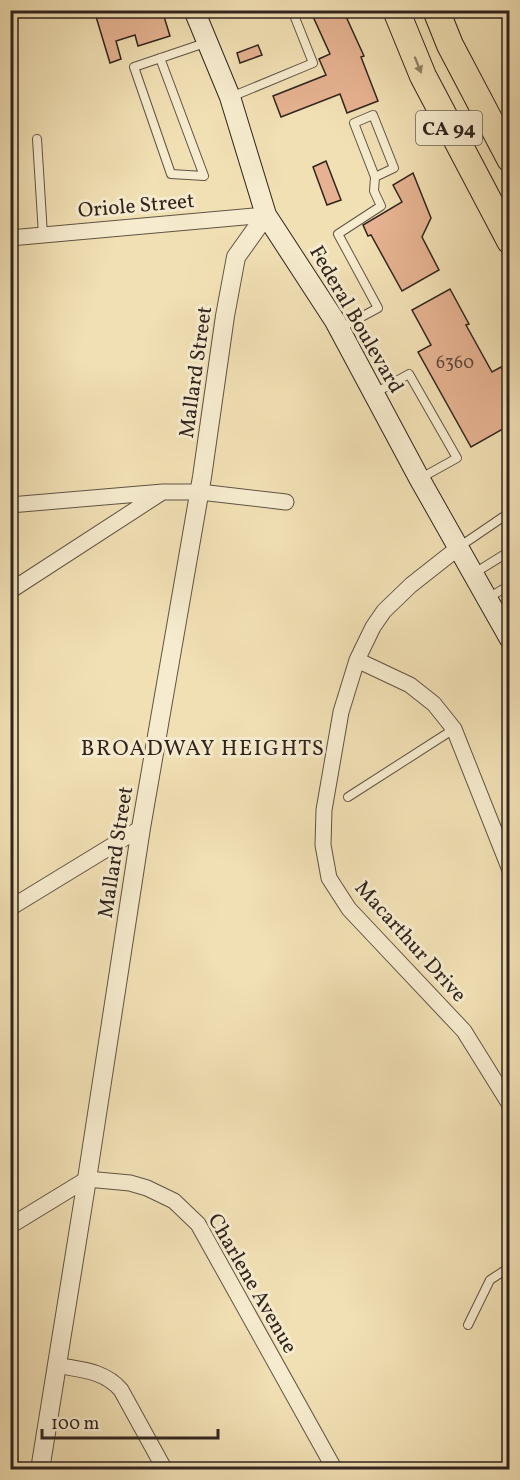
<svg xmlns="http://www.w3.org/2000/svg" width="520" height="1480" font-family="Vollkorn,serif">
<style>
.building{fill:#e6b291;stroke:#30241e;stroke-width:1.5}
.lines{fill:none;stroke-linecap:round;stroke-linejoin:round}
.service-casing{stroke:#605344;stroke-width:10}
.minor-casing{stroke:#605344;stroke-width:17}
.tertiary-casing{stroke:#605344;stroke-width:20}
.secondary-casing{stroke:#30241e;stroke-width:22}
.motorway-casing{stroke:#30241e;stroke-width:28}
.service{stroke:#f6ebce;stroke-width:8}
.minor{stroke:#f6ebce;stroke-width:15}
.tertiary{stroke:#f6ebce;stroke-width:18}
.secondary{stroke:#f6ebce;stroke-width:20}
.motorway{stroke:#f1e0b4;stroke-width:26}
.oneway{fill:#908269}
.labels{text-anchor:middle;stroke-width:6;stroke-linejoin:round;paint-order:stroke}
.number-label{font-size:18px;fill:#5e483b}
.shield{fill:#f6ebce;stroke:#6b6053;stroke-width:1.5}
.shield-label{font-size:20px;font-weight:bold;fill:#30241e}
.street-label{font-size:21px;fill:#30241e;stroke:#f6ebce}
.neighbourhood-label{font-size:22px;letter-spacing:1.5px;fill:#30241e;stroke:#f6ebce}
</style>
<rect width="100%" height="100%" fill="#f1e0b4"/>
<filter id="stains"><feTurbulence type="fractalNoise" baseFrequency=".00333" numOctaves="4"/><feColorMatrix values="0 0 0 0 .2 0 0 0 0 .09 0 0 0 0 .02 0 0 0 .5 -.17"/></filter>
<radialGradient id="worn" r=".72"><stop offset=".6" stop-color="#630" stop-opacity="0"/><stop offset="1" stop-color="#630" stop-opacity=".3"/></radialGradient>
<path class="building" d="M94,10H162L170,36L138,46L135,35L116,41L121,59L110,63Z
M310,10H343L364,56L361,57L378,101L347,113L340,94L281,117L273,96L326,75L319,59L330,54Z
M258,45L262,55L240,63L237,53Z
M326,161L341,200L327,205L313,167Z
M413,173L431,218L422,237L439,270L402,291L371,235L368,236L363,225L402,202L393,185Z
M450,289L469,324L466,325L492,372L501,367L510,382V425L471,447L418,352L431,345L412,310Z"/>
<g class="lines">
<g class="service-casing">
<path id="service" d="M160,58L204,176L171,174L134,67C158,59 182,51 205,43
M231,97L313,63L292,10
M37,139L43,235
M341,328L378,308L338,234L381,206L374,191L375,177L354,123L373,115L394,168L375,177
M375,393L409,374L457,458L421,478
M459,547L503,517L510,529
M473,574L510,551
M488,598L510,585
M348,797L454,729
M468,1325L490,1280L510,1267"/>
</g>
<g class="minor-casing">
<path id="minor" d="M10,238L266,215
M10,505L163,492H200L286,502
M458,548L411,585L384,611L373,627L357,660L341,712L324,810L323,845L329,878L349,909L464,1031L510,1105
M10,591L161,493
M357,660L410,685L434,704L454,729L510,870
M10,908L141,828
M10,1226L87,1179L130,1183L147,1188L174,1201L198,1224L335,1470
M56,1365C80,1370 104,1370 121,1390L165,1470"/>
</g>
<g class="tertiary-casing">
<path id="tertiary" d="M40,1470L87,1179L141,828L202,477L225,316L236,257L266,215"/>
</g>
<g class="secondary-casing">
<path id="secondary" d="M194,10L230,97L266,215L335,321L419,478L510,639"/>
</g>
<g class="motorway-casing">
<path id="motorway" d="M396,10L423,76L510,241
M436,10L450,45L510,159"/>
</g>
<use href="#service" class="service"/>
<use href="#minor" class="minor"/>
<use href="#tertiary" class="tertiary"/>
<use href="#secondary" class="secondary"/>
<use href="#motorway" class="motorway"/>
</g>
<defs><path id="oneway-solid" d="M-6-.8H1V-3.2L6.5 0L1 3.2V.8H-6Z" transform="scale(1.5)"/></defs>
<use class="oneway" href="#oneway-solid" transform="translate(418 65) rotate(68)"/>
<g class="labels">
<g class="number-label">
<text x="455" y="368">6360</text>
</g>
<rect class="shield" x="416" y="111" width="66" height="34" rx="4.5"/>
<g class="shield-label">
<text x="449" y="135">CA 94</text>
</g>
<g class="street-label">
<text transform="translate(136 205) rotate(-5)" y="7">Oriole Street</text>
<text transform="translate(357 319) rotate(60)" y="7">Federal Boulevard</text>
<text transform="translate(195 372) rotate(-82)" y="7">Mallard Street</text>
<text transform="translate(115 852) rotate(-81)" y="7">Mallard Street</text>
<text transform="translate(411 941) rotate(48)" y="7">Macarthur Drive</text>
<text transform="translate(253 1283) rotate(60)" y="7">Charlene Avenue</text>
</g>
<g class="neighbourhood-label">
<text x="203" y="755">BROADWAY HEIGHTS</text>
</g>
</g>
<rect width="520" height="1480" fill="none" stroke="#f1e0b4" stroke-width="36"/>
<rect x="12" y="12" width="496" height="1456" fill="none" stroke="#30241e" stroke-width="3"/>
<rect x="18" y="18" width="484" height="1444" fill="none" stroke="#30241e" stroke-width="1.5"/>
<path d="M42 1429v9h176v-9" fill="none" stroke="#30241e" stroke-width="3"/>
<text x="51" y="1429" font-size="18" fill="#30241e" stroke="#f6ebce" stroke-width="4.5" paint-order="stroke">100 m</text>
<rect width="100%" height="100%" filter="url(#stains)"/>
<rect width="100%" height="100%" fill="url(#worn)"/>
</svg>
